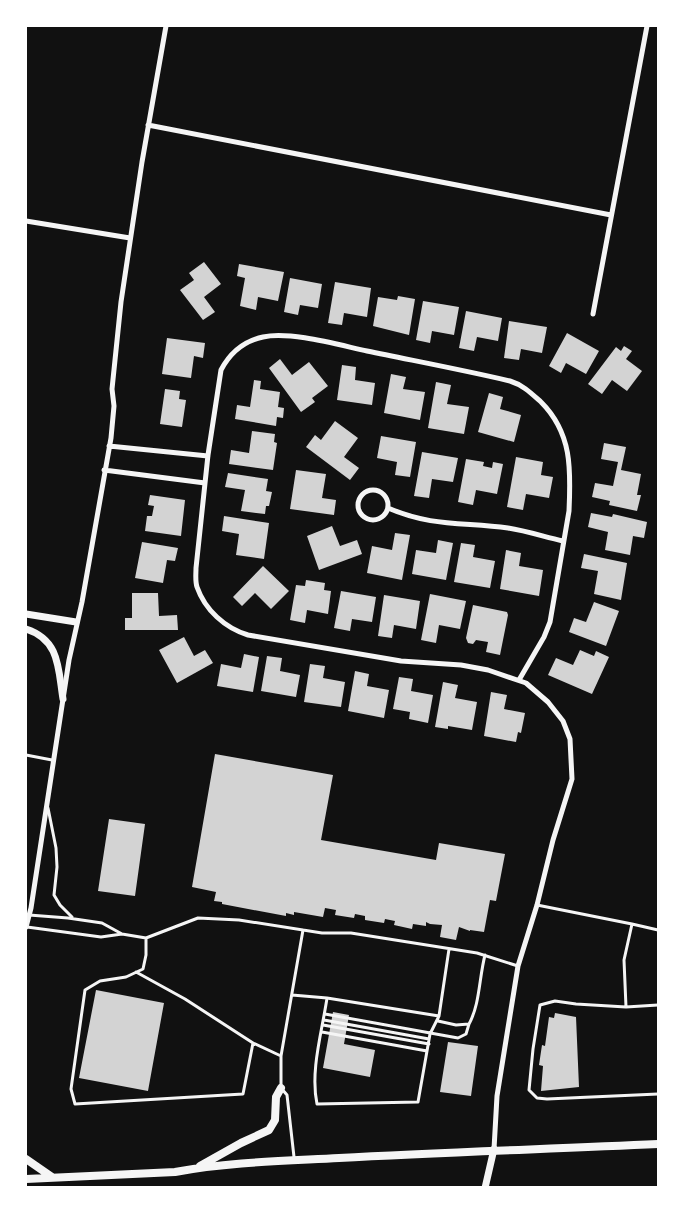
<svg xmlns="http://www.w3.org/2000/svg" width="684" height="1213" font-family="Rubik,sans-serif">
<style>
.building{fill:#d3d3d3}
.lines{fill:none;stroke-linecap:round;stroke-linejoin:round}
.service{stroke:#f5f5f5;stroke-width:3}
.minor{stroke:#f5f5f5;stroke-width:5}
.tertiary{stroke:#f5f5f5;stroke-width:7}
.primary{stroke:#f5f5f5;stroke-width:8}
</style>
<rect width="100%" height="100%" fill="#111"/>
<path class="building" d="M204,262L221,284L204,297L215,312L203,320L180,290L194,280L189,273Z
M239,264L284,272L278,301L258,297L256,310L240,306L245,278L237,276Z
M290,278L322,284L318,308L300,305L298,315L284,312Z
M335,282L371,288L367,317L344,313L342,325L328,323Z
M398,296L415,299L409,335L373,326L378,297L397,300Z
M423,301L459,307L454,335L432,331L430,343L416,340Z
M466,311L502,318L498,341L477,337L474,351L459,348Z
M509,321L547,327L542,353L521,349L519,360L504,358Z
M567,333L599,351L586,374L566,363L561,373L549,366Z
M167,338L205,343L203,358L194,356L191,378L162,374Z
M624,346L632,351L626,359L642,371L627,391L612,380L602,394L588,384L616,347L621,351Z
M280,359L292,375L309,362L328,386L312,398L315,402L301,412L269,368Z
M342,365L356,367L355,380L375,383L372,405L337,400Z
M391,374L406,377L403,389L425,392L420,420L384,413Z
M254,380L261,381L260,389L280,392L278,407L284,408L283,418L277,417L276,426L235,419L237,405L250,407Z
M436,382L451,385L447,404L469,407L464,434L428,428Z
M165,389L180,391L179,399L186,400L182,427L160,424Z
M489,393L503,397L500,409L521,415L514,442L478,432Z
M335,421L358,438L344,457L359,468L350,480L306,447L315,435L321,440Z
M252,431L275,434L274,442L277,443L273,470L229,464L231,450L249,453Z
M381,436L416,442L410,477L395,475L397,462L377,458Z
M604,443L626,447L621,470L641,474L637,495H641L637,511L609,505L610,501L592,497L595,483L613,486L618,462L601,459Z
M422,452L458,458L453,482L432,479L429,498L414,496Z
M516,457L543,462L541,475L553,477L549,498L526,494L523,510L507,507Z
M466,459L484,462L483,466L492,468L493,462L503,464L497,494L476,490L473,505L458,502Z
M296,470L326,474L322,498L336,500L334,515L290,509Z
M228,473L268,479L266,491L272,492L269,506H266L265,514L241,511L245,490L225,487Z
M150,495L185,500L181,536L145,531L147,516H152L154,506L148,505Z
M591,513L612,517L613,514L647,522L644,538L633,536L630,555L605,550L608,532L588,527Z
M224,516L269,523L264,559L236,555L239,534L222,531Z
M332,526L340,546L357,540L362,554L319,570L307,536Z
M395,533L410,535L402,580L367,573L372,546L392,550Z
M438,540L453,543L446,580L412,574L416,550L436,553Z
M142,542L178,548L175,561L167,560L163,583L135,578Z
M461,543L475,545L473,557L495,561L490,588L454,582Z
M506,550L521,553L519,566L543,570L539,596L500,589Z
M584,554L627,563L621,600L594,594L598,571L581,568Z
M263,566L289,591L271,609L255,593L242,606L233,597Z
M306,580L325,583L324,590L331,591L328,614L307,610L305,623L290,620L296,585L305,586Z
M341,591L376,597L372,622L352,619L350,631L334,628Z
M132,593H158L159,616L177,615L178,630H125V618H132Z
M430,594L466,601L460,629L439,625L436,643L421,640Z
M384,595L420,601L416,629L394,625L392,638L378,636Z
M594,602L619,611L606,646L569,632L574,618L586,622Z
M473,605L507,612L508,615L500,655L486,652L488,642L476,640L473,644L468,643L466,638Z
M184,637L194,656L205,650L213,663L177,683L159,650Z
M580,650L594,656L596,651L609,657L592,694L548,675L556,658L573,665Z
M244,654L259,657L253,692L217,686L221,664L241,668Z
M267,656L282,658L280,671L300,675L296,697L261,691Z
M310,664L325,666L323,678L345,682L341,707L304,702Z
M355,671L369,674L367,686L389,690L384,718L348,711Z
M399,677L413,679L411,691L433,695L428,723L409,719L410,712L393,709Z
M443,682L458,685L455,698L477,702L472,730L448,726V729L435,727Z
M491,692L507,695L504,709L525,713L521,733L518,732L516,742L484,736Z
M215,754L333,775L321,840L436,860L439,843L505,854L496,901L490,900L484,932L470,930V931L459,927L456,940L440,937L442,925L430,924L426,922V926L413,924L412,929L394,925L395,921L385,919L384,923L365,920V916L355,914L354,918L335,915L336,910L325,908L323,917L294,912V915L286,913V916L222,904V902L214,901L216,892L192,887Z
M109,819L145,824L135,896L98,891Z
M96,990L164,1003L148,1091L79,1078Z
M333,1012L349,1015L344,1044L375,1050L370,1077L323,1068Z
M555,1013L576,1017L579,1087L541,1091L543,1066L539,1065L542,1045L545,1046L549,1017L554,1018Z
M448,1042L478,1046L471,1096L440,1092Z"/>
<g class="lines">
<path class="service" d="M26,755L52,760
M48,808L56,848L57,867L54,895L60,905L72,917
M537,905L632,924L624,960L626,1007L658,1005
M29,915L68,918L102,923L122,934L146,938L198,918L239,920L322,933H351L477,953L518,966
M632,924L658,930
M27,927L101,937L122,934
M146,938V955L143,969L126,977L100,981L85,990L71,1089L75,1104L243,1094L253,1043L281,1056
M136,972L185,999L253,1043
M292,995L327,998C322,1032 310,1071 317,1104L418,1102L430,1034L439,1016L449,949
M327,998L439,1016
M626,1007L576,1004L555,1001L540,1005L533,1049L529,1090L537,1098L547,1099L658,1094
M325,1014L458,1038L466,1034L469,1024
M324,1020L429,1039
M438,1021L456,1025L469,1024C480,1004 479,978 485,955
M323,1025L429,1044
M322,1032L427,1051
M294,1157L287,1095L281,1088V1056L303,930"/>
<path class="minor" d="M148,125L611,215
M26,221L130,238
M593,314L647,26
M109,446L208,456
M104,470L205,483
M358 505a15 15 0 1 1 30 0a15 15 0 1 1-30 0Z
M388,508C432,527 463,522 508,528C527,531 545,537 563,541
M26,927L31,908L69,660L82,602L111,438L114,406L112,389L121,302L142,162L166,26
M494,1149L497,1096L518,966L537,905L553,840L572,779L570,739L563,721L548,702L526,683L488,670L461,665L401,661L248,635C225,628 205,610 197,587C195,581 196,574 196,568L208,455L221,370C230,353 244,341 263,337C290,331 339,345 367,351C415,361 463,370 510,381C523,385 531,393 541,402C572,433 571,469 569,511L550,622L544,637L519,680"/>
<path class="tertiary" d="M26,614L76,622
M26,629C60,640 58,668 63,699
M485,1188L494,1149"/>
<path class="primary" d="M26,1159L52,1177
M200,1166L241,1143L269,1130L275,1120L276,1097L281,1088
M26,1179L175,1172C229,1162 285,1161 339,1158C446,1152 552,1149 658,1144"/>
</g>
<rect width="684" height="1213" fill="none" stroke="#ffffff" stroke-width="54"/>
</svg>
